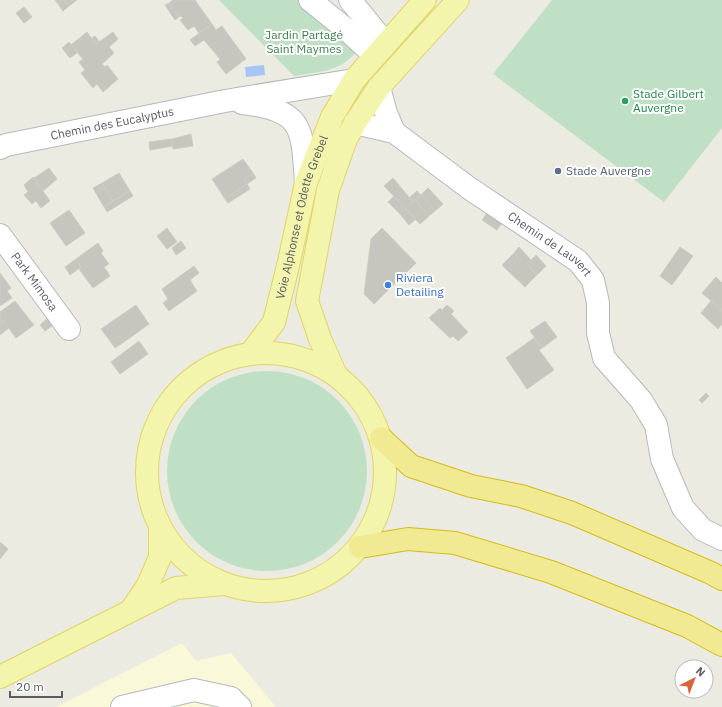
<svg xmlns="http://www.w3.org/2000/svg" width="722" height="707" font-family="'IBM Plex Sans',sans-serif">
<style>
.commercial{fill:#f9f8d8}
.green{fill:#c0e0c6}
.water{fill:#a7c5f5}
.building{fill:#c6c5be;stroke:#cfcdc0}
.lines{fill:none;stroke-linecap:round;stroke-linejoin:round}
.minor-casing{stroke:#b7b8bd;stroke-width:24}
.major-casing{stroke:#e1d564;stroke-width:24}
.highway-casing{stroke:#d4bd18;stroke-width:24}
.minor{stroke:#fff;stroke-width:22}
.major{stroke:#f4f5ac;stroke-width:22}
.highway{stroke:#f1ea93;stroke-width:22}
.leisure-dot{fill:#2e9e5b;stroke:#fff;stroke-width:1.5}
.service-dot{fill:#5c6f8a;stroke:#fff;stroke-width:1.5}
.shop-dot{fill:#3f7fe0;stroke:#fff;stroke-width:1.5}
.labels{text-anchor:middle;stroke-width:4;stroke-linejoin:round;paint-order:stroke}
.park-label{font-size:12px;fill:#3d7d4c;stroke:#fff}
.leisure-label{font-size:12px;fill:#27864d;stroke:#fff;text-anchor:start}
.street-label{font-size:12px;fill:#5a5c61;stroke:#fff}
.service-label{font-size:12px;fill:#4e5e75;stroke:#fff;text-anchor:start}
.shop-label{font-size:12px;fill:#366cbe;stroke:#fff;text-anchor:start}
</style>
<rect width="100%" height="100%" fill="#ebebe1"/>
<path class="commercial" d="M182,643L196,661L231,653L276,707H56Z"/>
<path class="green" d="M219,0H303L359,49C339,73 322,71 294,76Z
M552,0H722V128L664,202L493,74Z
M167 471a100 100 0 1 1 200 0a100 100 0 1 1-200 0Z"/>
<path class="water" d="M264,65L265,75L246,77L245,67Z"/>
<path class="building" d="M55,0H64L69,6L63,11Z
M64,0H77L69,6Z
M173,0H195L212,24L199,33L194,26L188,30L180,20L183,18L181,16L179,17L169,3Z
M169,3L179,17L175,20L165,5Z
M24,7L32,17L24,23L16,13Z
M212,24L216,30L222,26L241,52L238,53L243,61L226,74L217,62L220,59L204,40L195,46L190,40Z
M87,32L96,44L113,32L118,39L109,47L114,53L102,64L105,67L107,65L118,79L103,92L97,84L93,88L81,73L85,70L79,62L83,59L71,45Z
M95,36L99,41L96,44L92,38Z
M69,42L78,52L70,58L62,48Z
M241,52L246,59L243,61L238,53Z
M191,134L193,146L173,149L172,139Z
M172,139L173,146L150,150L149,142Z
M243,159L253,173L244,179L247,184L225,199L212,179Z
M49,168L57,179L43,191L34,178Z
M119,173L130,191L113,201L102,183Z
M253,173L256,178L247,184L244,179Z
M33,177L50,201L41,208L36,201L32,204L24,195L28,192L24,185Z
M393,178L413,202L406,209L384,186Z
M102,183L113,201L104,207L93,188Z
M247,184L250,189L228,203L225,199Z
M428,188L443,204L435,211L421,195Z
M130,191L133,196L107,212L104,207Z
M417,191L421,195L413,202L410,197Z
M421,195L435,211L429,216L415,200Z
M394,196L406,209L400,214L388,202Z
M415,200L429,216L420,224L406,209Z
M406,209L416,219L409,225L400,214Z
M69,210L85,233L66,246L50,223Z
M487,213L502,223L497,230L482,220Z
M167,228L177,242L167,249L157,236Z
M382,228L416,263L374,304L364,294L371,239Z
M181,241L186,248L176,255L172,248Z
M98,243L103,251L101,253L109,264L104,267L110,276L93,288L79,269L81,267L76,259Z
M519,247L531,260L527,264L537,275L525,287L507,270L519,258L514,253Z
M680,247L693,256L672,285L660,276Z
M514,253L519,258L507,270L502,265Z
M536,255L546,266L537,275L527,264Z
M76,259L81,267L70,275L65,267Z
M194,266L199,273L190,280L197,291L169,311L163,303L168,299L162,289Z
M0,273L11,288L7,291L12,298L0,306Z
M716,277L722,283V310L702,293Z
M15,301L34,325L16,338L3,320L0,322V312Z
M711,301L722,310V324L718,329L701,313Z
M136,305L149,324L124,342L119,336L110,341L101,329Z
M447,305L454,311L451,314L468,332L458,341L453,336L450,338L429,318L440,308L442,310Z
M48,318L53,325L45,331L40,325Z
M3,320L9,328L0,335V322Z
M545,321L557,337L542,348L530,331Z
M119,336L124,342L115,348L110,341Z
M534,338L542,348L539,350L554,370L527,389L506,358Z
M139,341L148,354L120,374L111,362Z
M706,393L709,396L702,403L699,400Z
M0,542L8,549L0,559Z"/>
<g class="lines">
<g class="minor-casing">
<g id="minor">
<path d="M310,0L347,30L375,56"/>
<path d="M350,0L386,44"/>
<path d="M379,87L386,113L394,132"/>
<path d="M242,103C305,110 302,129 306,183"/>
<path id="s1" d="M355,123L394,132L469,188L578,261L593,280L598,303V333L604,358L641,400L656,425L662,459L683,508L703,530L722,539"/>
<path id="s2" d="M0,148L6,145L225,101L354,80"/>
<path id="s3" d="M0,235L69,329"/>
<path d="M122,707L194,690L231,698L240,707"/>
</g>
</g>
<g class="major-casing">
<g id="major">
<circle cx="266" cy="472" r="119"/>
<path id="s4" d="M251,353L274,322L288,266L306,183L332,117L354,80L425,0"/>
<path d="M336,375L320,339L307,301L328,190L346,139L355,123L379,87L458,0"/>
<path d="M132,609L148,585L160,557V528"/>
<path d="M0,677L176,588L224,584"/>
</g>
</g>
<g class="highway-casing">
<path id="highway" d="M381,438L411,466L471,486L521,496L572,513L711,573L722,579
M360,547L408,539L455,543L551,572L687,626L722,645"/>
</g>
<use href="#minor" class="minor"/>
<use href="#major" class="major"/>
<use href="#highway" class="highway"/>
</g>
<circle class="leisure-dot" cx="625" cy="101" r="4"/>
<circle class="service-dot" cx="558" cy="171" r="4"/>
<circle class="shop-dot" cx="388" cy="285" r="4"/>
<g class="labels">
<g class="park-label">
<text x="304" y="39">Jardin Partagé<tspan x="304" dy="14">Saint Maymes</tspan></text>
</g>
<g class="leisure-label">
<text x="633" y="98">Stade Gilbert<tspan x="633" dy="14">Auvergne</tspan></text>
</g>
<g class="street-label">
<text dy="4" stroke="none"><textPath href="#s2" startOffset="115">Chemin des Eucalyptus</textPath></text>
<text dy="4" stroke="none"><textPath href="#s4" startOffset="147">Voie Alphonse et Odette Grebel</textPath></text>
<text dy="4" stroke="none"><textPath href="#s1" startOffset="232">Chemin de Lauvert</textPath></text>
<text dy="4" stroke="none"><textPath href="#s3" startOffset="58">Park Mimosa</textPath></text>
</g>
<g class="service-label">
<text x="566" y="175">Stade Auvergne</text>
</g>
<g class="shop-label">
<text x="396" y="282">Riviera<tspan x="396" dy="14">Detailing</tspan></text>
</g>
</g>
<g transform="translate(694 679) rotate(42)"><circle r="19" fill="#ffffff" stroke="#bdbec0"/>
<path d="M0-3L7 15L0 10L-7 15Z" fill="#d5653d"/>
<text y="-6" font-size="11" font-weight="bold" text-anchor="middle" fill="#5a5c61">N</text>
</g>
<path d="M10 691v6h52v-6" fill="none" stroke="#5a5c61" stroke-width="2"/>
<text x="16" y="691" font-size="12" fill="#5a5c61" stroke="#ffffff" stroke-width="3" paint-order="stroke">20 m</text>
</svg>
